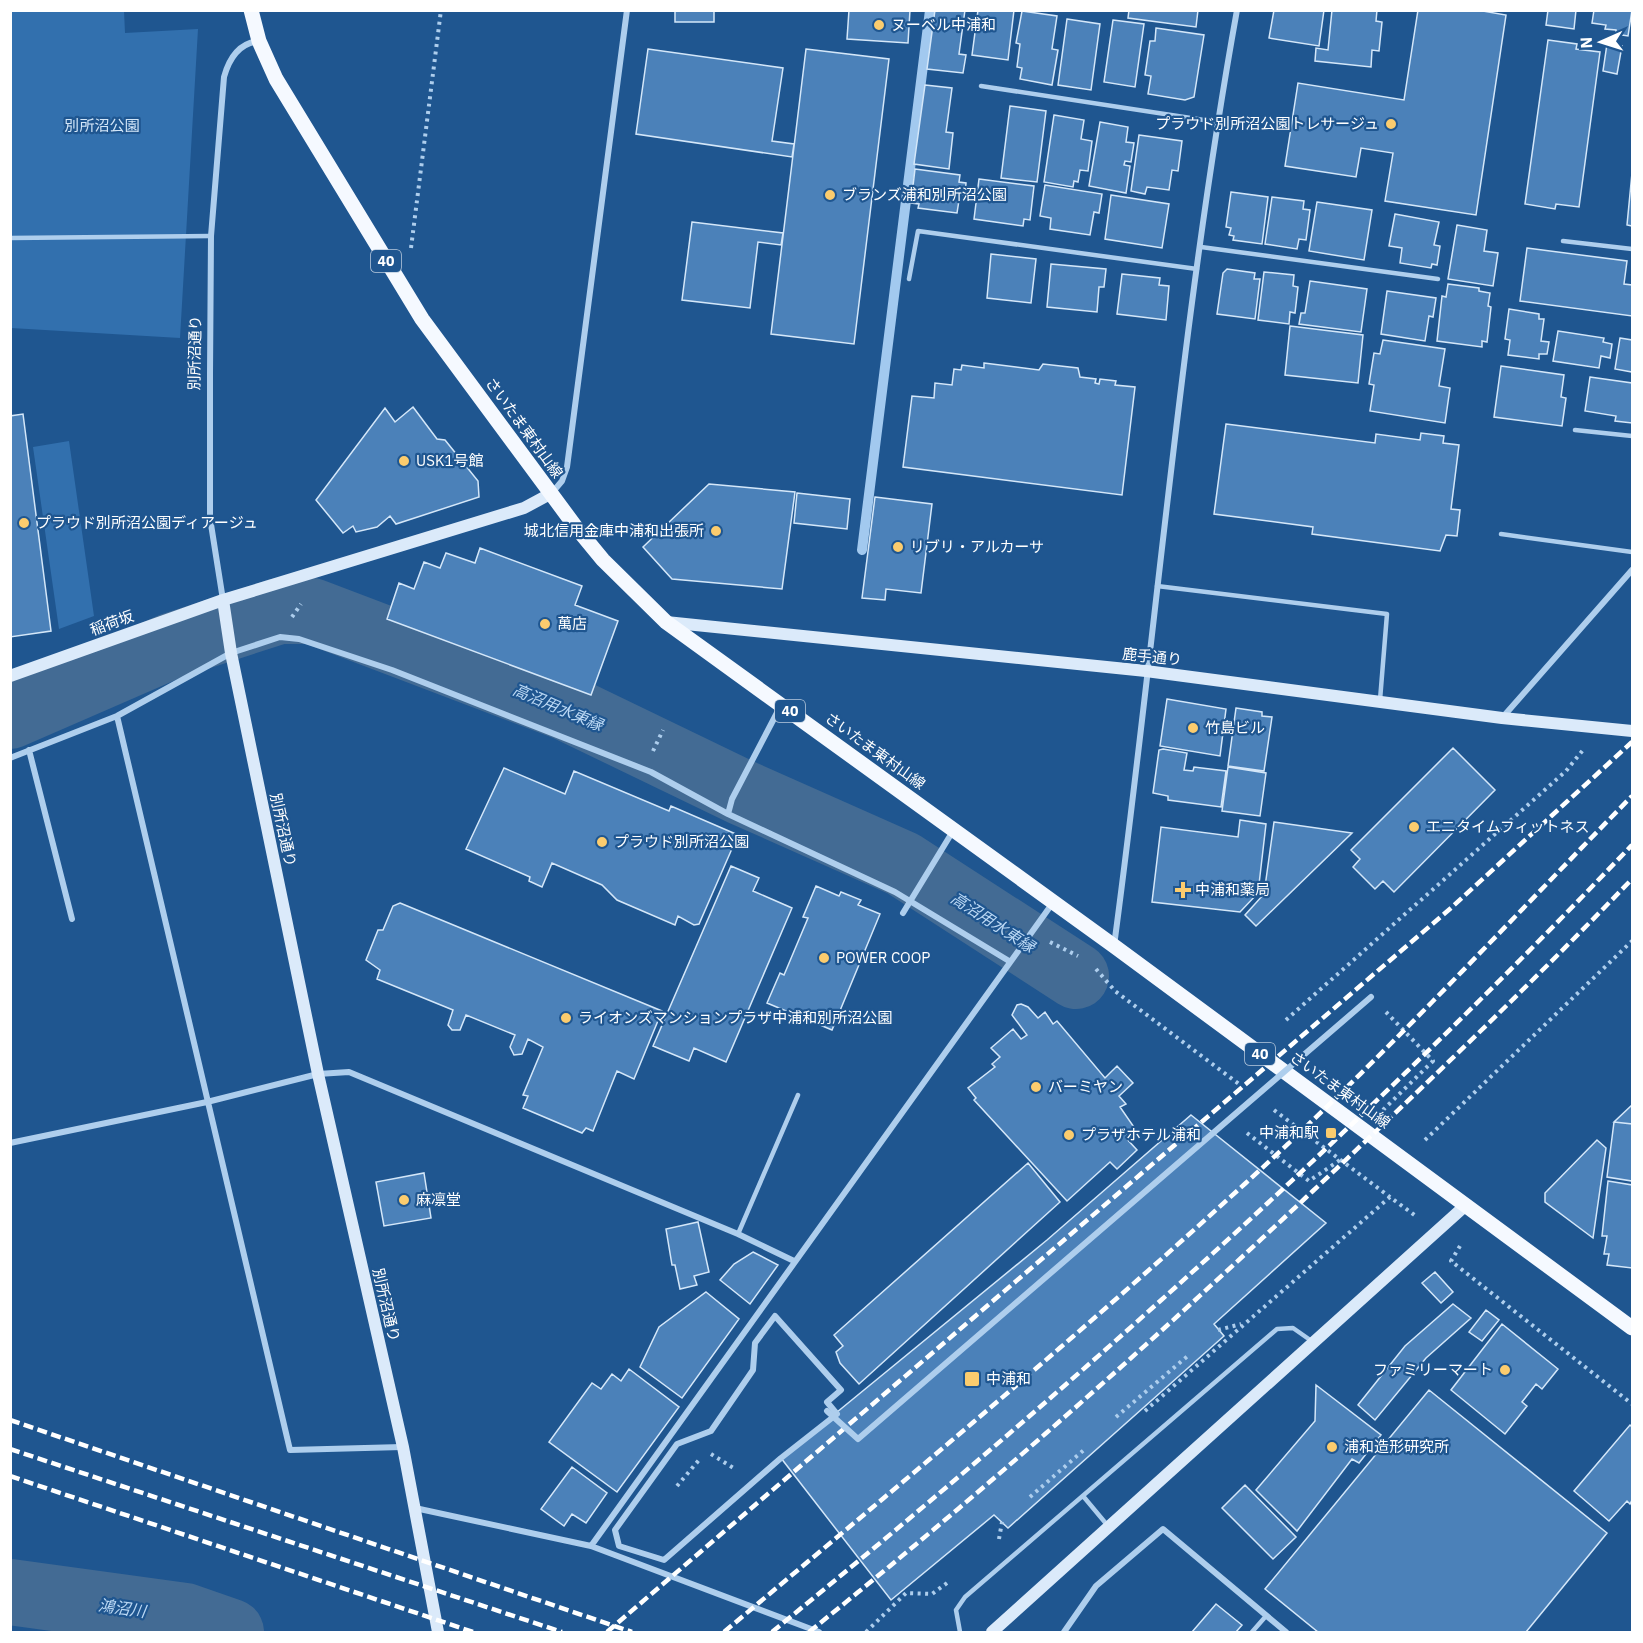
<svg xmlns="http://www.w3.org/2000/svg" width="1643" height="1643" font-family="'IBM Plex Sans','Noto Sans JP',sans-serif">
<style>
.green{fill:#3270ae}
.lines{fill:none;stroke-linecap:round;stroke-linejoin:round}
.stream{stroke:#a2c9ef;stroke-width:10}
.river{stroke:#436b94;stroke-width:66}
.building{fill:#4b81b9;stroke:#d4e7f9;stroke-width:1.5}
.path{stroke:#aeceed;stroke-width:4;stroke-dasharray:3 4.5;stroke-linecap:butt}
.lane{stroke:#aeceed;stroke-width:4.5}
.street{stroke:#aeceed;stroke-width:6}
.secondary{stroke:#dbeafa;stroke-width:12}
.primary{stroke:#f5f9ff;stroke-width:15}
.rail{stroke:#fff;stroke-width:4.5;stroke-dasharray:10 4.5;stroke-linecap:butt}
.street-bridge{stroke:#aeceed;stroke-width:6}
.poi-dot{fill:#fbcc6e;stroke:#1f5690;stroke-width:2}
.labels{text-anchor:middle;stroke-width:4.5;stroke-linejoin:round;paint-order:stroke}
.shield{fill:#1f5690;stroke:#bcccde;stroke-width:1.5}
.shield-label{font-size:14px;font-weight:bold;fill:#fff}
.poi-label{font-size:15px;fill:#fff;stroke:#1f5690;text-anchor:start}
.park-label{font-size:15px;fill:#d4e7f9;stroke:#1f5690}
.street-label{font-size:15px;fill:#fff;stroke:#1f5690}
.water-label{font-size:16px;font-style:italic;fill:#bbd8f4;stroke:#1f5690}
</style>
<rect width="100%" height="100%" fill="#1f5690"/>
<path class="green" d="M10,11H124L125,33L198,29L180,338L11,328Z
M69,441L94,616L59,629L33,447Z"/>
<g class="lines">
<path class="stream" d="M862,550L930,10"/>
<path class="river" d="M10,716L171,646L279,611H312L567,708L741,792L903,864L1076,976
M10,1592L185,1616L231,1632"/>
</g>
<path class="building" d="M675,10H714V22H675Z
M849,10H910L908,43L847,39Z
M935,10H965L959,54L966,55L963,73L927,69Z
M978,10H1014L1008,60L972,55Z
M1129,10H1198L1196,27L1128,18Z
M1274,10H1324L1319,46L1269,38Z
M1332,10H1377L1376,21L1382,22L1379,51L1372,50L1371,67L1315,61L1316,48L1328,50Z
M1418,10H1477L1506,15L1476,215L1385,201L1393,153L1361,148L1356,177L1285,166L1298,83L1404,100Z
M1548,10H1576L1574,29L1546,25Z
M1594,10H1632L1628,36L1616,34V30L1605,29L1606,25L1592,23Z
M1022,11L1057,16L1052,49L1058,50L1052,85L1020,79L1022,68L1017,67L1020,44L1016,43Z
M1067,19L1100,24L1091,90L1058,85Z
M1113,20L1144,24L1135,87L1104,82Z
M1156,28L1204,35L1194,97L1185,100L1148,94L1151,76L1145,75L1150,41H1155Z
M1548,40L1577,44L1576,49L1600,52L1579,207L1556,204L1555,209L1525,204Z
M1607,44L1622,46L1617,74L1603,71Z
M648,49L783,68L772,141L794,144L792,157L636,134Z
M806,49L889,59L854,344L771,334Z
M925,85L952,88L946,132L953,133L949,169L914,164Z
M1010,106L1046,111L1037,182L1001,178Z
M1054,115L1084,120L1081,139L1092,141L1088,171L1080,170L1078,182L1074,181L1073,187L1044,182Z
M1100,122L1128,127L1126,142L1134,143L1131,162L1125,161L1124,165L1130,166L1126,193L1089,186Z
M1139,135L1182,141L1178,171L1172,170L1169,190L1147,187L1145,194L1131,191Z
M915,169L960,175L959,182L966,183L965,195L960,194L957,213L918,208L919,204L911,203Z
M1632,173V226L1627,225Z
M979,179L1034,186L1030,220L1024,219L1023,226L974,219Z
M1045,185L1102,194L1099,213L1094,212L1090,235L1050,229L1051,218L1040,216Z
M1231,192L1268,197L1262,244L1233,240L1234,236L1229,235L1231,228L1226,227Z
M1111,195L1169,204L1162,248L1105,239Z
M1272,197L1304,201L1303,209L1310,210L1306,240L1299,239L1297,249L1265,244Z
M1317,202L1372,210L1364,260L1309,251Z
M1395,214L1439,222L1434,245L1440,246L1437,265L1432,264L1431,268L1400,263L1402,248L1389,246Z
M692,222L783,233L781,245L758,242L750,308L682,300Z
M1457,225L1487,230L1484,251L1498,253L1493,286L1448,279Z
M1527,248L1627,261L1624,284L1632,285V316L1520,301Z
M991,254L1036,259L1031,303L987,298Z
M1051,264L1106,269L1104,287H1099L1097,312L1047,307Z
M1227,269L1255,273L1254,279H1260L1255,319L1217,314L1223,273Z
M1264,272L1294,275L1293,286L1298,287L1295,313L1290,312L1289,324L1258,320Z
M1122,274L1160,278L1159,285L1169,286L1166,320L1117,314Z
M1310,281L1367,289L1361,332L1299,324L1301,313H1305Z
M1448,284L1479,288V291L1490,293L1488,306L1491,307L1487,342L1482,341V347L1437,341L1442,296L1446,297Z
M1387,291L1436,298L1433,317L1429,316L1425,341L1381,334Z
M1509,309L1539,314V319H1544L1541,341L1549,342L1547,354H1539V359L1508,355L1510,340L1505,339Z
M1290,326L1363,335L1358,383L1285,375Z
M1558,331L1604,338L1603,342L1612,344L1610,358L1601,356L1599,368L1553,361Z
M1620,338L1632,340V372L1615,369Z
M1383,340L1445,349L1439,386L1450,388L1445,423L1370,411L1374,385L1369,384L1374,353L1380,354Z
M984,363L1039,370L1043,364L1078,368L1080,377L1096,379L1095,383L1099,384L1100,379L1116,381L1115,385L1135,387L1122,495L903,467L912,396L934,398L935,383L952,385L954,369L961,370L962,365L984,368Z
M1501,366L1564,375L1561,397L1566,398L1562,426L1494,417Z
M1590,377L1632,383V423L1615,421L1616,416L1585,411Z
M413,407L437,439L445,440L478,481L479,497L396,524L390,516L377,527L356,532L353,526L343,533L316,500L385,408L395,422Z
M23,414L51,631L10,637V416Z
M1226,424L1375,443L1376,434L1420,440L1421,433L1444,436L1443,443L1459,445L1451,509L1460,510L1457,536L1446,535L1440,551L1312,534L1313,527L1214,514Z
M709,484L795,492L782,589L672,579L643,547Z
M797,493L850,499L847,529L794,523Z
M875,497L932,504L921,593L886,589L885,600L862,598Z
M480,548L582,586L575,605L618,621L591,695L387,619L399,583L414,589L424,562L440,568L446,553L475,563Z
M1167,699L1226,709L1220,756L1160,746Z
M1236,708L1262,712V716L1272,717L1264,771L1228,766Z
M1453,748L1495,790L1394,892L1383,881L1375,889L1353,867L1360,859L1351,850Z
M1163,749L1187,753L1184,770L1193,771L1194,767L1226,771L1221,807L1168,800V796L1153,793L1159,750Z
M1228,767L1266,773L1260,816L1222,811Z
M504,768L565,794L574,771L669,811L671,806L738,835L699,924L694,925L678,916L675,925L617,900L602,885L552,863L542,887L529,881L530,877L466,849Z
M1240,820L1266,824L1258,893L1240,912L1152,902L1161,827L1238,837Z
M1274,822L1352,833L1256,926L1245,915L1264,894Z
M731,866L759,878L753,891L792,908L726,1062L694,1048L689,1061L653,1046Z
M816,886L839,896L841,892L861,900L858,905L880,914L832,1030L767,1003L780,973L784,975L808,918L803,917Z
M400,903L662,1011L634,1079L617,1071L593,1131L586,1128L582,1133L523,1108L528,1096L523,1095L543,1047L528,1039L522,1054L514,1055L510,1047L515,1035L466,1015L460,1030H452L448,1025L453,1010L377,979L380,970L366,960L378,930H383L393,906Z
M1021,1004L1028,1007L1038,1018L1045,1012L1053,1024L1057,1021L1105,1078L1117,1066L1133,1083L1119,1096L1126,1104L1120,1107L1136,1130L1126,1138L1137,1150L1117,1169L1110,1162L1067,1201L974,1100L976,1098L968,1088L995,1067L992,1064L1000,1057L991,1048L1013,1029L1021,1039L1027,1035L1012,1015L1017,1005Z
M1632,1105V1124L1614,1122Z
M1191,1115L1326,1223L1214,1324L1224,1336L1008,1528L994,1515L891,1600L781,1458L1047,1240Z
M1614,1122L1632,1124V1181L1607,1177Z
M1597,1140L1606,1148L1593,1238L1545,1202V1193Z
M1028,1163L1060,1202L859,1384L840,1363L836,1352L843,1346L834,1335Z
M424,1173L431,1218L384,1226L376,1182Z
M1608,1181L1632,1185V1268L1607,1265L1609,1254H1604L1607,1236H1602Z
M698,1222L709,1272L694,1276L697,1285L680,1289L675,1265H672L666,1229Z
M753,1252L778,1265L750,1304L720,1280L734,1264Z
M1435,1272L1453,1292L1441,1303L1422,1283Z
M706,1292L739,1319L682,1398L640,1367L659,1327Z
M1453,1304L1471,1318L1426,1358L1375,1420L1358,1405L1405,1346Z
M1486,1310L1499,1320L1482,1341L1469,1332Z
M1502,1324L1558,1369L1542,1389L1536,1384L1522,1402L1527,1406L1505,1434L1451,1390Z
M629,1369L679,1407L617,1492L549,1442L592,1383L601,1389L612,1374L621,1381Z
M1316,1385L1381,1435L1359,1463L1352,1459L1297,1531L1256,1490L1315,1421Z
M1429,1390L1607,1533L1526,1632H1318L1265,1589Z
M1630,1425L1632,1427V1500L1630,1504L1627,1501L1609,1521L1574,1491Z
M572,1467L607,1493L586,1523L572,1514L564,1526L541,1509Z
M1245,1485L1296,1537L1273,1559L1222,1508Z
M1216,1604L1242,1625L1236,1632H1192Z"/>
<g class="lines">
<path class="path" d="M411,248L441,10
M292,617L301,604
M653,751L663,730
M1050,942L1078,956
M1096,969L1115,991L1239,1084
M1286,1020L1566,771L1583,750
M1274,1110L1390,1197
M1383,1110L1433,1061L1386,1012
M1247,1133L1309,1181L1340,1160
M1425,1140L1632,941
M1460,1246L1451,1261L1632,1404
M1218,1330L1241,1324
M1145,1411L1390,1197L1417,1217
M1116,1417L1190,1354
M711,1454L735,1469
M677,1486L699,1460
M1030,1497L1085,1449
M999,1539L1002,1522
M866,1632L906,1593L932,1594L947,1583"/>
<path class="lane" d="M981,86L1217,122
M10,238L211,236
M1563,241L1632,249
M1201,247L1438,279
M909,279L918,231L1197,269
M1575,430L1632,436
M1501,534L1632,552
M1157,586L1387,614L1380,700
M738,1234L798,1095
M1083,1496L1108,1526
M960,1632L956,1610L965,1597L1277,1329L1293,1328L1313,1342
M1252,1632L1266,1616"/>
<path class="street" d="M551,494L562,481L567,467L627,10
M223,600L210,518V374L211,236L224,77C229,59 239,43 259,41
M117,716L290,1450L402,1447
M1502,718L1632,570
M29,750L72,919
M10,758L117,716L231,653L280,637L299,639L392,670L651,772L728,814L895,892L1009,961
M728,814L732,799L780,707
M903,913L953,831
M1114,946C1156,634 1181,320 1237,10
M10,1143L207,1102L318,1074L349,1072L738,1234L794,1261
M775,1316L841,1390L827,1402L837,1414L781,1458L664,1560L619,1546L615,1530L677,1444L711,1431L753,1370L755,1343Z
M415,1508L591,1546L819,1632
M591,1546L1052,904
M1064,1632L1096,1586L1163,1529L1286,1632"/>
<path class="secondary" d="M223,600L231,653L318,1074L403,1447L438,1632
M666,622L1146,671L1502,718L1632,731
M10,676L223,600L524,508L550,494
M992,1632L1466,1205"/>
<path class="primary" d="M251,10L259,41L276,79L422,319L575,526L603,560L666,622L1114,946L1632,1328"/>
<path class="rail" d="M10,1420L632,1632
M10,1449L562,1632
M10,1476L473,1632
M607,1632L1451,908L1632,742
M724,1632C897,1487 1070,1343 1237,1191C1375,1066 1502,929 1632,796
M772,1632C1073,1387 1364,1126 1632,845
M809,1632C997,1481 1177,1320 1352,1154C1447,1064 1542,973 1632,879"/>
<path class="street-bridge" d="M827,1411L858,1439L1371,997"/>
</g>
<g class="poi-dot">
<circle cx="879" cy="25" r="6"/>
<circle cx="1391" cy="124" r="6"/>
<circle cx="830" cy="195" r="6"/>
<circle cx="404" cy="461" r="6"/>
<circle cx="24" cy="523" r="6"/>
<circle cx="716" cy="531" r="6"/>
<circle cx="898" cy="547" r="6"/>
<circle cx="545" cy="624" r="6"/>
<circle cx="1193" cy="728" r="6"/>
<circle cx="1414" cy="827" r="6"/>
<circle cx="602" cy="842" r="6"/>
<path d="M1180 881h6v6h6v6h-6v6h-6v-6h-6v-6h6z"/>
<circle cx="824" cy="958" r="6"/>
<circle cx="566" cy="1018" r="6"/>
<circle cx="1036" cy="1087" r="6"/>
<rect x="1325" y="1127" width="12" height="12" rx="3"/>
<circle cx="1069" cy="1135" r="6"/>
<circle cx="404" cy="1200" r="6"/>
<circle cx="1505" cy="1370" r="6"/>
<rect x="964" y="1371" width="16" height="16" rx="3"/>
<circle cx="1332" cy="1447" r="6"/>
</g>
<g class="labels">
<g class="shield">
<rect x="371" y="250" width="30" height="22" rx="4.5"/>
<rect x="775" y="700" width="30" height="22" rx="4.5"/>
<rect x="1245" y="1043" width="30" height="22" rx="4.5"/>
</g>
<g class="shield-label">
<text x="386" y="266">40</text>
<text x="790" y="716">40</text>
<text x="1260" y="1059">40</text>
</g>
<g class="poi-label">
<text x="891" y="30">ヌーベル中浦和</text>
<text x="1379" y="129" text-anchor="end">プラウド別所沼公園トレサージュ</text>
<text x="842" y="200">ブランズ浦和別所沼公園</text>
<text x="416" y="466">USK1号館</text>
<text x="36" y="528">プラウド別所沼公園ディアージュ</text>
<text x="704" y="536" text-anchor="end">城北信用金庫中浦和出張所</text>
<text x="910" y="552">リブリ・アルカーサ</text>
<text x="557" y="629">萬店</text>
<text x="1205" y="733">竹島ビル</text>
<text x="1426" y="832">エニタイムフィットネス</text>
<text x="614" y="847">プラウド別所沼公園</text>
<text x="1195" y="895">中浦和薬局</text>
<text x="836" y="963">POWER COOP</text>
<text x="578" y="1023">ライオンズマンションプラザ中浦和別所沼公園</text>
<text x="1048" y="1092">バーミヤン</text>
<text x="1319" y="1138" text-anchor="end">中浦和駅</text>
<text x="1081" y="1140">プラザホテル浦和</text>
<text x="416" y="1205">麻凛堂</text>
<text x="1493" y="1375" text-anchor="end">ファミリーマート</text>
<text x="986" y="1384">中浦和</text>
<text x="1344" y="1452">浦和造形研究所</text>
</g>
<g class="park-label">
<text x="102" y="131">別所沼公園</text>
</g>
<g class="street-label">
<text transform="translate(195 353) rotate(-89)" y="5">別所沼通り</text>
<text transform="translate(524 428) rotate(54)" y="5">さいたま東村山線</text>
<text transform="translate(112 623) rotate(-20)" y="5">稲荷坂</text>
<text transform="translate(1152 657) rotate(6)" y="5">鹿手通り</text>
<text transform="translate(875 751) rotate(36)" y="5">さいたま東村山線</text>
<text transform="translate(283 830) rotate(78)" y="5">別所沼通り</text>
<text transform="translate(1340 1090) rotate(36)" y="5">さいたま東村山線</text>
<text transform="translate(386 1305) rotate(77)" y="5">別所沼通り</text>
</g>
<g class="water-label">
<text transform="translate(558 707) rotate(23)" y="6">高沼用水東縁</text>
<text transform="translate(993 922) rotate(33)" y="6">高沼用水東縁</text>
<text transform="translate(122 1608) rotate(8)" y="6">鴻沼川</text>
</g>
</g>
<rect width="1643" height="1643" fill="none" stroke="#ffffff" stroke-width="24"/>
<g transform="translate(1601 42) rotate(267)" stroke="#1f5690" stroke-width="4.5" paint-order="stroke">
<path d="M0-4.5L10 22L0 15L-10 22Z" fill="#ffffff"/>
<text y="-9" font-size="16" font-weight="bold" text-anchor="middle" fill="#ffffff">N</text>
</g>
</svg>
